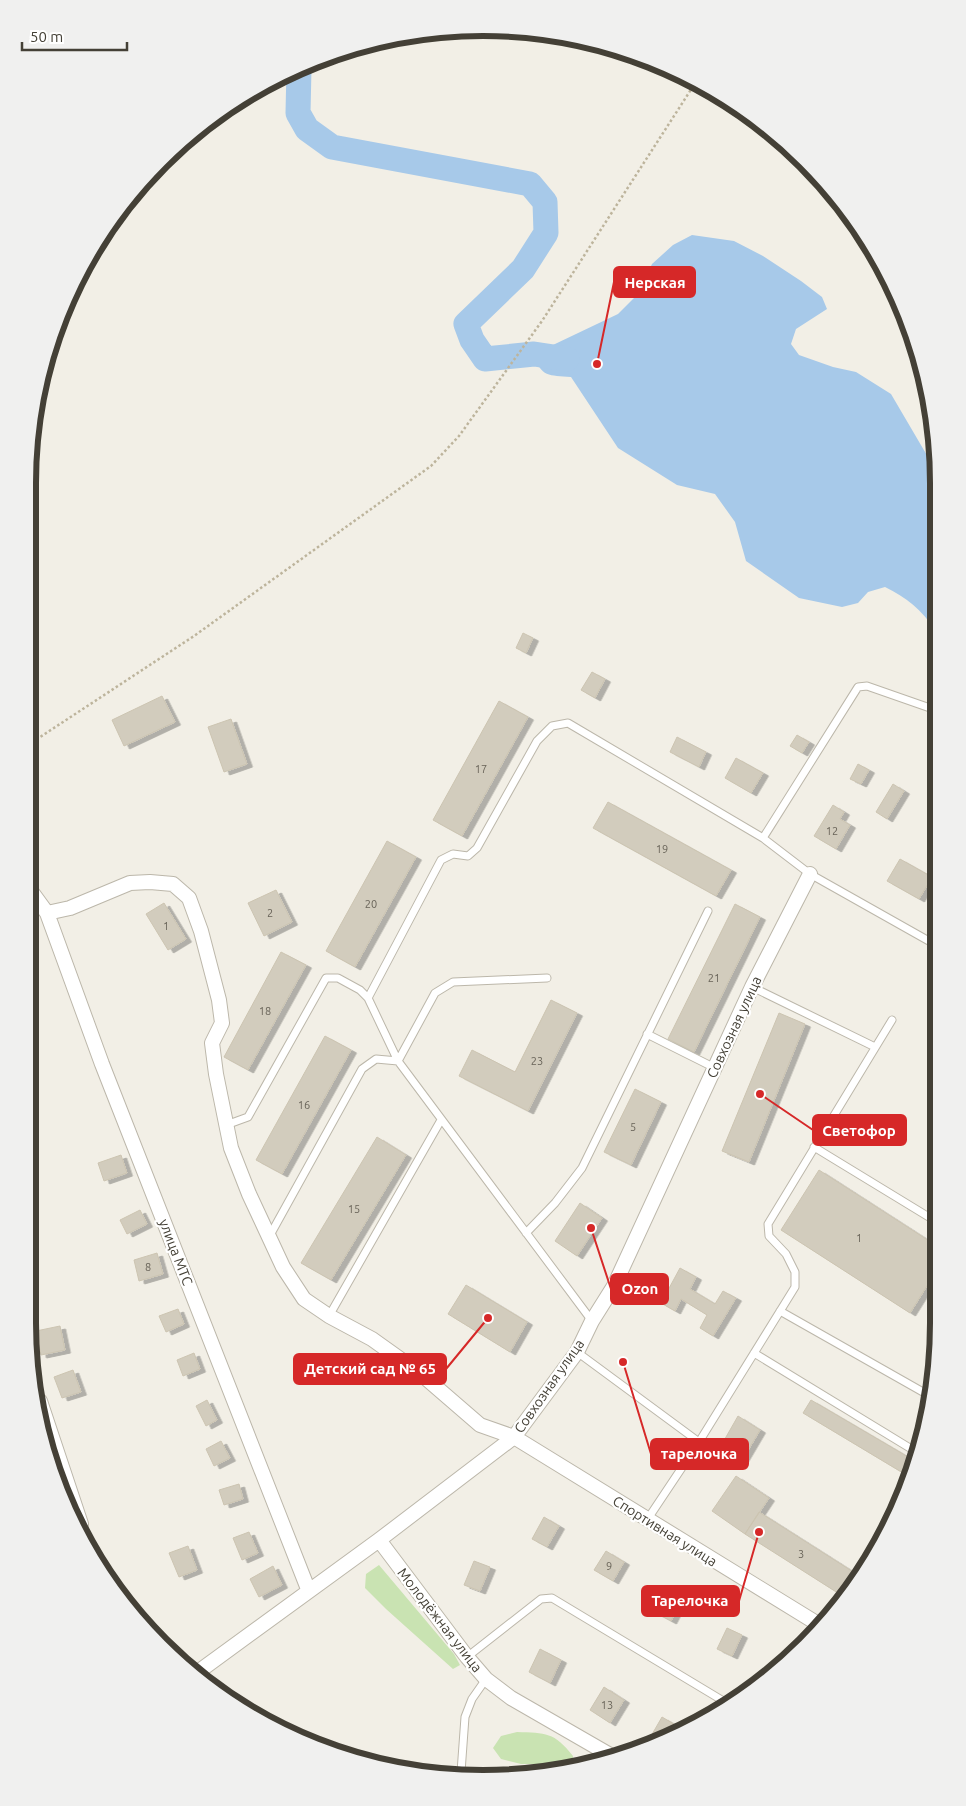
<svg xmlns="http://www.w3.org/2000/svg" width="966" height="1806" font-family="Ubuntu,sans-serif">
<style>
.green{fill:#c9e3b2}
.water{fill:#a7c9e9}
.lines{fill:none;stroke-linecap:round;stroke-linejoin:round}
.river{stroke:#a7c9e9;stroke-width:25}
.building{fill:#d2ccbd;stroke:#ccc4b1;filter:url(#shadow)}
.service-casing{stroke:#bcb7aa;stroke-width:9}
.minor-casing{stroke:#bcb7aa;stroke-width:16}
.path{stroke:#bdb49c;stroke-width:2.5;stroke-dasharray:2.5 2.5;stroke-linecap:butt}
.service{stroke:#fff;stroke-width:7}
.minor{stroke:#fff;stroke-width:14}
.labels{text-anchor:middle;stroke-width:4.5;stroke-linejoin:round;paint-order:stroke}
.number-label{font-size:11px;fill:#686358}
.street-label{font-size:14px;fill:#444036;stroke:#fff}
.rim{fill:none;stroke:#444036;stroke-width:6}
.leader{fill:none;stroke:#d62828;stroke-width:2}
.callout-dot{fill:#d62828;stroke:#fff;stroke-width:2}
.callout{fill:#d62828;stroke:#d62828;stroke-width:2}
.callout-label{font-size:15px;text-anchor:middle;font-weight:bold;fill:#fff}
</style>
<defs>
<filter id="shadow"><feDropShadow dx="5.5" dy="3" stdDeviation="0" flood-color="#0004"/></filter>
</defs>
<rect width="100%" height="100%" fill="#f2efe6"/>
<path class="green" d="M379,1565L454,1654L460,1665L453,1669L386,1609L365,1588L366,1574Z
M517,1732C546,1733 554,1732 573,1756L572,1764L554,1768L546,1764H521L501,1759L493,1748L501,1736Z"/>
<path class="water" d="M692,235L734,241L763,256L801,281L822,297L827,309L796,329L791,344L799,355L833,367L856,372L891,394L935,469V630C922,610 906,597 885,587L868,592L858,603L842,607L799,598L746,561L735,522L715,494L677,485L618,448L571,377C549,375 541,378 534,354L618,314L637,295L652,264L673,245Z"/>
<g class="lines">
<path class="river" d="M299,68L298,113L307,129L332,147L530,184L545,202L546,233L523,269L466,324L472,340L485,359L534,354L567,359"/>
</g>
<path class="building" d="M523,633L533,638L526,653L516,648Z
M592,672L605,679L595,698L581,690Z
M162,696L175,722L124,746L112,720Z
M499,701L528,717L462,836L433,820Z
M231,719L247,764L224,772L208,727Z
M797,735L809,742L802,753L790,746Z
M677,737L706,752L699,767L670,752Z
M736,758L763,773L751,793L725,778Z
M858,764L869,770L861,784L850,779Z
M893,784L904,791L887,819L876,812Z
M608,802L731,870L716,896L593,828Z
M833,805L844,812L840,819L850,825L836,849L814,836Z
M387,841L416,857L355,967L326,951Z
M900,859L932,877L919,899L887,881Z
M276,890L292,922L264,936L248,903Z
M934,897L936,898V912L928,908Z
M164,903L186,939L168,950L146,914Z
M735,904L760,917L694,1052L668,1039Z
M281,952L306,965L248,1070L224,1057Z
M551,1000L577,1013L528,1111L459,1076L472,1050L515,1072Z
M779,1013L805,1024L749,1162L722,1151Z
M325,1036L351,1050L282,1174L256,1160Z
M635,1089L661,1102L631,1165L604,1152Z
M377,1137L406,1155L331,1280L301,1263Z
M121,1155L127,1173L104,1181L98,1163Z
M819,1170L937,1246V1270L910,1313L781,1230Z
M580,1203L602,1218L577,1256L555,1241Z
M140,1210L147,1224L127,1234L120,1220Z
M28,1245L32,1256L28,1258Z
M157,1253L163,1274L139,1281L134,1260Z
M680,1268L696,1277L690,1289L715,1304L723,1291L736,1298L713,1336L700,1328L707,1315L681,1299L675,1311L661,1303Z
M466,1285L527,1322L510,1352L448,1314Z
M178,1309L184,1324L166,1332L159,1316Z
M60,1326L65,1350L41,1355L36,1331Z
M194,1353L200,1369L183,1376L177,1360Z
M73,1370L81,1392L62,1398L54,1377Z
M207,1400L217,1420L206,1426L196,1406Z
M811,1400L915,1461L908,1476L803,1413Z
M738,1416L760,1430L740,1464L718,1451Z
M221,1441L230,1458L214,1466L206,1449Z
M736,1476L769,1498L745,1534L712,1511Z
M239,1484L243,1499L224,1505L219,1490Z
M759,1512L858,1575L841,1595L745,1534Z
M544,1517L559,1526L547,1547L532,1539Z
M249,1532L258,1553L242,1560L233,1538Z
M188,1546L197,1570L179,1577L169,1553Z
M606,1551L624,1562L613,1581L594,1570Z
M474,1561L490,1567L480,1591L464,1585Z
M273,1566L282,1585L259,1597L250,1579Z
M667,1587L684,1596L671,1621L654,1612Z
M727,1628L742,1635L732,1656L717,1649Z
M540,1649L561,1660L550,1683L529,1672Z
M780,1660L786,1663L774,1671Z
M604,1687L624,1700L610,1723L590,1710Z
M242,1702L256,1713H255L239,1706Z
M662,1717L679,1727L676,1732L658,1744L652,1745L647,1743Z"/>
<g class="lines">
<g class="service-casing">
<path id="service" d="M763,838L858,687L867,686L930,708
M752,987L875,1047
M368,998L441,860L453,854L468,856L477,848L537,741L552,726L568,723L763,838L810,874L936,945
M647,1034L715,1068
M226,1125L248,1117L326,978H338L360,990L368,998L398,1061L592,1321
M814,1147L937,1222
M526,1233L555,1203L582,1168L708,911
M269,1237L362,1069L376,1059L398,1061L435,993L453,982L547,978
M780,1311L930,1396
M329,1316L441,1120
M577,1352L699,1442L647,1520
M754,1353L918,1453
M699,1442L795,1287V1272L786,1254L769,1236L768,1224L892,1020
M467,1657L541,1599L552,1598L725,1702
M461,1772L465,1717L472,1699L486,1679"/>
</g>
<g class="minor-casing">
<path id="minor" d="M28,887L47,913L70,908L130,883L150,882L173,884L189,898L201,931L219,1000L222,1023L212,1043L216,1074L231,1148L249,1194L283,1267L304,1299L329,1316L372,1339L421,1374L480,1425L514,1437L818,1624
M47,913L102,1064L308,1589
M40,1401L81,1524
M379,1540L467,1657L486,1679L511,1698L610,1755
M198,1672L379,1540L514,1437L577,1352L592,1321L614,1286L752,987L810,874"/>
</g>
<path class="path" d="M28,745L194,636L431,466L459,436L542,321L692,88L689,79"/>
<use href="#service" class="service"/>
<use href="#minor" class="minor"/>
</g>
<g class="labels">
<g class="number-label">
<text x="481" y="773">17</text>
<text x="832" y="835">12</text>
<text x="662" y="853">19</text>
<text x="371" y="908">20</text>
<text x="270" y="917">2</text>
<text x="166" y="930">1</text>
<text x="714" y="982">21</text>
<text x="265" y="1015">18</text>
<text x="537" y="1065">23</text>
<text x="304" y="1109">16</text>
<text x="633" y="1131">5</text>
<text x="354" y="1213">15</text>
<text x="859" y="1242">1</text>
<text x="148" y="1271">8</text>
<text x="801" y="1558">3</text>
<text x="609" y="1570">9</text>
<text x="607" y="1709">13</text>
</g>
<g class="street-label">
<text transform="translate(734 1027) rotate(-65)" y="5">Совхозная улица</text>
<text transform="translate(176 1252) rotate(69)" y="5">улица МТС</text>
<text transform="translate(549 1386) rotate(-55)" y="5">Совхозная улица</text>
<text transform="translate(665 1531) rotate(32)" y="5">Спортивная улица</text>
<text transform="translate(440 1620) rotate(52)" y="5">Молодёжная улица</text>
</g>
</g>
<path d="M0 0H966V1806H0ZM483 36H483A447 447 0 0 1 930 483V1323A447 447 0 0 1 483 1770H483A447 447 0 0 1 36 1323V483A447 447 0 0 1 483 36Z" fill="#f0f0ef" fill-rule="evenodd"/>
<path class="rim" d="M483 36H483A447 447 0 0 1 930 483V1323A447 447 0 0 1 483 1770H483A447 447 0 0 1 36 1323V483A447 447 0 0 1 483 36Z"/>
<path class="leader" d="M597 364L614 282M760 1094L813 1130M591 1228L611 1289M488 1318L446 1369M623 1362L651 1454M759 1532L739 1601"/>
<g class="callout-dot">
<circle cx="597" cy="364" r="5"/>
<circle cx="760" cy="1094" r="5"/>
<circle cx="591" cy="1228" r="5"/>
<circle cx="488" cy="1318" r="5"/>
<circle cx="623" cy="1362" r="5"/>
<circle cx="759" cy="1532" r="5"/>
</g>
<g class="callout">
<rect x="614" y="267" width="81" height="30" rx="5"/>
<rect x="813" y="1115" width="93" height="30" rx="5"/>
<rect x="611" y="1274" width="57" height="30" rx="5"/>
<rect x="294" y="1354" width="152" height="30" rx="5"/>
<rect x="651" y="1439" width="97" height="30" rx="5"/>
<rect x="642" y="1586" width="97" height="30" rx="5"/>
</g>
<g class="callout-label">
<text x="655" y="288">Нерская</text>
<text x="859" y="1136">Светофор</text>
<text x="640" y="1294">Ozon</text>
<text x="370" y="1374">Детский сад № 65</text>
<text x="699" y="1459">тарелочка</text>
<text x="690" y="1606">Тарелочка</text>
</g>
<path d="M22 42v8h105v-8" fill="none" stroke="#444036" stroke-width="2.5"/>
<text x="30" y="42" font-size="15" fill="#444036" stroke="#ffffff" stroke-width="4" paint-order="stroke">50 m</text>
</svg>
